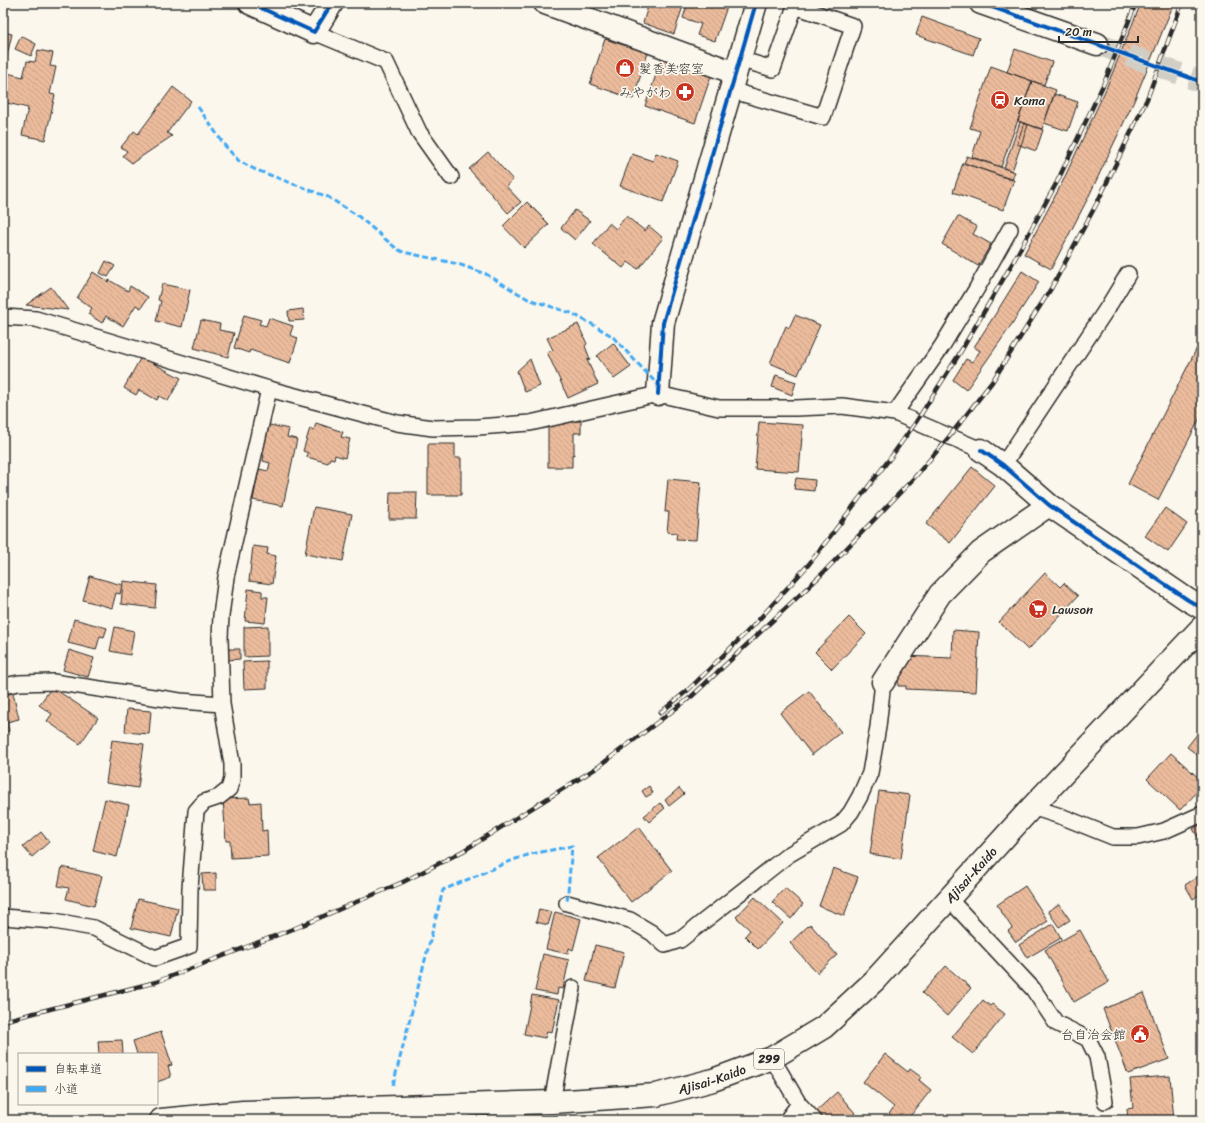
<svg xmlns="http://www.w3.org/2000/svg" width="1205" height="1123" font-family="Sriracha,'Klee One',sans-serif">
<style>
.building{fill:url(#building-back-hatch);stroke:#2b2b2b}
.lines{fill:none;stroke-linecap:round;stroke-linejoin:round}
.tertiary-tunnel{stroke:#d1cec5;stroke-width:22;stroke-dasharray:22 11;stroke-linecap:butt}
.service-casing{stroke:#2b2b2b;stroke-width:18}
.minor-casing{stroke:#2b2b2b;stroke-width:25}
.tertiary-casing{stroke:#2b2b2b;stroke-width:25}
.trunk-casing{stroke:#2b2b2b;stroke-width:25}
.service{stroke:#fbf7ec;stroke-width:15}
.minor{stroke:#fbf7ec;stroke-width:22}
.tertiary{stroke:#fbf7ec;stroke-width:22}
.trunk{stroke:#fbf7ec;stroke-width:22}
.rail-casing{stroke:#2b2b2b;stroke-width:4.5}
.rail{stroke:#fbf7ec;stroke-width:3;stroke-dasharray:9;stroke-linecap:butt}
.quiet{stroke:#3fa9f5;stroke-width:3;stroke-dasharray:6 3;stroke-linecap:butt}
.cycleway-casing{stroke:#fbf7ec;stroke-width:6}
.cycleway{stroke:#0057b8;stroke-width:4}
.labels{text-anchor:middle;stroke-width:3.5;stroke-linejoin:round;paint-order:stroke}
.shield{fill:#fbf7ec;stroke:#696865;stroke-width:1}
.shield-label{font-size:12px;font-weight:bold;fill:#2b2b2b}
.poi-label{font-size:13px;fill:#2b2b2b;stroke:#fbf7ec;text-anchor:start}
.street-label{font-size:13px;fill:#2b2b2b;stroke:#fbf7ec}
</style>
<defs>
<pattern id="building-back-hatch" width="6" height="6" patternUnits="userSpaceOnUse"><rect width="6" height="6" fill="#ebbb9c"/><path d="M-1 5l2 2M0 0l6 6M5-1l2 2" fill="none" stroke="#caa187"/></pattern>
</defs>
<rect width="100%" height="100%" fill="#fbf7ec"/>
<filter id="ink" filterUnits="userSpaceOnUse"><feTurbulence type="fractalNoise" baseFrequency=".025" numOctaves="2"/><feDisplacementMap in="SourceGraphic" scale="8" xChannelSelector="R" yChannelSelector="G"/><feConvolveMatrix kernelMatrix="1 2 1 2 8 2 1 2 1" color-interpolation-filters="sRGB"/></filter>
<g filter="url(#ink)">
<path class="building" d="M649,3H684L674,34L643,23Z
M688,3H708L711,4V3H725L728,4L715,41L697,35L701,24L683,18Z
M1141,3H1174L1134,101L1087,200L1051,269L1024,254L1061,185L1105,91Z
M922,17L979,38L973,55L916,35Z
M3,32L12,34L4,68H3Z
M21,36L36,44L31,56L15,49Z
M605,39L648,53L633,99L590,84Z
M1015,49L1052,62L1044,85L1007,72Z
M38,50L53,53L50,66L56,67L50,94L55,95L45,140L22,135L28,108L3,102V72L23,77L27,61L35,62Z
M663,55L712,73L695,123L645,106Z
M991,66L1032,81L1001,167L972,157L980,131L970,128Z
M1032,81L1056,90L1042,129L1018,121Z
M173,87L191,101L167,133L172,136L132,163L123,156L127,151L121,147L134,131L138,134Z
M1054,94L1078,102L1068,131L1044,123Z
M1020,122L1028,125L1012,171L1004,168Z
M1024,123L1043,130L1036,151L1017,144Z
M488,152L513,180L506,186L521,202L508,213L469,169Z
M656,153L678,161L663,202L620,186L632,154L653,161Z
M967,156L1015,172L1012,180L964,163Z
M963,163L1014,180L1003,210L953,192Z
M527,202L549,224L524,248L503,226Z
M575,210L590,221L575,240L561,228Z
M626,216L645,231L649,226L663,238L638,269L628,262L623,268L593,244L609,223L616,229Z
M958,216L977,227L973,234L991,244L978,266L942,244Z
M106,261L115,266L108,277L100,273Z
M1022,271L1039,282L1006,333L966,390L953,380L966,359L972,362L980,351L974,347L996,313Z
M93,272L108,282L109,280L128,291L130,286L148,297L141,308L136,305L123,326L106,316L102,323L88,314L92,308L77,298Z
M162,284L190,290L182,327L156,321L161,301L158,300Z
M51,287L68,310L26,305Z
M303,309L304,320L289,321L288,311Z
M244,315L261,320L259,324L266,326L269,318L293,326L290,335L298,338L290,363L250,350L249,353L234,348Z
M795,315L820,325L798,375L770,363L786,326L789,328Z
M201,320L220,324L219,330L234,333L228,357L194,348Z
M578,324L587,344L585,346L590,359L587,360L598,384L568,398L547,352L553,350L547,338Z
M1202,338V414L1158,500L1128,484Z
M613,343L631,367L614,379L597,356Z
M141,357L181,378L168,401L159,396L157,400L139,390L136,395L124,388Z
M530,359L540,386L525,392L517,371Z
M776,375L796,382L792,395L772,387Z
M564,421H581V433H574V455L572,454V467H548V424H564Z
M759,422L803,425L799,472L755,469Z
M316,423L343,432L341,437L350,439L345,458L335,455L334,459L330,458L328,463L307,457L308,453L303,451L310,428L314,430Z
M265,424L289,429L287,437L297,439L283,506L253,500L259,469L268,471L270,463L263,461L264,455L259,453Z
M428,444H455V458H461V495H428Z
M972,467L995,486L950,543L926,524Z
M796,478L815,480L814,491L794,489Z
M668,479L701,482L696,540L676,539L677,533L667,532L669,512H665Z
M390,492H417L416,519H389Z
M314,507L352,514L343,561L305,554Z
M1165,508L1187,524L1168,552L1145,536Z
M253,546L268,548L267,554L276,556L272,584L249,581Z
M1045,573L1060,587L1064,583L1078,596L1028,650L999,622Z
M90,576L122,585L120,594L116,593L112,608L83,600Z
M123,581L157,585L155,608L121,604Z
M248,589L262,591V597H268L265,623L245,621Z
M849,617L866,634L832,669L815,652Z
M74,619L107,628L104,637L100,636L96,650L68,643Z
M268,626V656L244,657V627Z
M115,627L134,631L130,655L110,651Z
M953,630L979,632L976,692L906,689V686H898L899,662L904,656L952,658Z
M227,649H240V659L227,660Z
M69,650L94,658L88,677L63,670Z
M267,661V688L244,689L243,662Z
M52,687L98,718L80,744L47,721L52,714L39,705Z
M809,691L841,732L812,755L780,713Z
M13,693L19,719L7,722L9,731L3,733V695Z
M127,709L151,711L149,734L125,732Z
M1202,728V754L1200,757L1187,747Z
M112,740L144,744L138,788L106,783Z
M1171,753L1202,781V787L1180,810L1147,779Z
M649,786L653,793L646,797L642,791Z
M679,788L684,794L669,806L665,800Z
M879,791L910,795L901,859L870,854Z
M249,798L250,803L261,802L262,831L267,830L268,856L231,858L230,841H226L223,799Z
M105,799L129,805L117,857L93,851Z
M660,803L665,808L649,822L644,816Z
M1202,823V853L1197,845L1201,842L1193,829Z
M639,827L672,871L631,902L598,858Z
M41,832L49,842L32,857L23,847Z
M62,867L102,876L94,906L66,899L69,888L58,886Z
M833,868L858,877L844,916L819,906Z
M216,873V890H203L202,874Z
M1202,874V893L1193,899L1185,885Z
M1025,886L1048,921L1016,942L1008,931L1012,928L997,905Z
M785,888L803,904L791,919L772,902Z
M755,897L783,923L758,949L745,936L750,930L736,917Z
M138,899L178,908L171,937L131,928Z
M1059,904L1070,920L1059,927L1048,911Z
M539,909L552,912L548,925L536,922Z
M555,912L581,919L573,950L569,948L568,954L546,949Z
M810,924L837,955L817,973L790,943Z
M1053,924L1061,938L1027,958L1019,945Z
M1080,930L1109,982L1074,1002L1045,950Z
M595,945L624,952L615,988L586,981Z
M543,954L569,960L563,989L558,988L557,995L535,991Z
M946,966L971,988L947,1016L922,993Z
M1144,993L1169,1059L1128,1074L1103,1009Z
M532,995L559,1000L552,1032L547,1031L545,1038L524,1034Z
M983,1000L990,1006L992,1004L1005,1014L973,1054L952,1037Z
M161,1032L172,1065L168,1066L171,1077L157,1082V1054H137L133,1041Z
M122,1040L123,1054H99L98,1041Z
M885,1054L908,1072L910,1069L921,1077L919,1080L931,1090L907,1120H897L889,1114L894,1107L863,1082Z
M1170,1076L1174,1120H1128L1127,1109L1133,1108L1130,1079Z
M837,1092L855,1113L847,1120H822L815,1112Z"/>
<g class="lines">
<path class="tertiary-tunnel" d="M1097,44L1202,82"/>
<g class="service-casing">
<path id="service" d="M314,32L386,62L419,132L451,177
M730,90L823,117L853,26L795,6L773,69L739,59
M3,317L36,319L269,389L397,423L433,428L478,427L530,423L658,394L719,408H796L842,406L895,413L981,450
M895,413L942,346L977,288L1010,229
M1003,465L1108,307L1128,274
M3,686L19,683L53,682L180,701L222,704
M1032,807L1063,817L1113,837H1138L1164,831L1202,814
M949,899L1033,989L1056,1023L1088,1039L1097,1057L1105,1101
M567,903L630,920L652,933L665,945L680,940L788,855L841,824L851,812L860,796L870,773L878,727L883,682
M3,917L54,921L94,928L155,958L189,946L190,888L196,811L204,802L219,797L229,789L232,779V764L222,704L220,638L221,616L226,577L269,389
M772,1058L799,1104L787,1120
M552,1102L573,988
M799,1104L814,1120
M454,1105L463,1120"/>
</g>
<g class="minor-casing">
<path id="minor" d="M250,3L314,32L332,3
M545,3L735,73
M658,394L663,323L756,3
M981,450L1003,465L1049,505L1188,600L1202,608
M883,682L940,594L981,552L1049,505"/>
</g>
<g class="tertiary-casing">
<path id="tertiary" d="M981,3L1097,44"/>
</g>
<g class="trunk-casing">
<g id="trunk">
<path id="s1" d="M161,1120L243,1112L552,1102L656,1095L713,1080L772,1058L824,1027L874,981L1032,807L1202,627"/>
</g>
</g>
<use href="#service" class="service"/>
<use href="#minor" class="minor"/>
<use href="#tertiary" class="tertiary"/>
<use href="#trunk" class="trunk"/>
<g class="rail-casing">
<path id="rail" d="M660,713L688,690L753,626L809,564L891,457L916,422L958,356L1012,264L1057,182L1105,81L1136,3
M3,1021L156,982L298,927L403,882L463,851L598,767L691,697L821,575L914,478L949,437L992,382L1052,287L1097,203L1147,99L1182,3"/>
</g>
<use href="#rail" class="rail"/>
<path class="quiet" d="M198,107L226,147L239,161L254,169L328,197L358,216L397,249L403,252L458,264L486,274L528,299L571,313L590,323L612,336L658,385
M393,1085L443,890L513,860L531,854L572,846L567,903"/>
<g class="cycleway-casing">
<path id="cycleway" d="M250,3L314,32L332,3
M981,3L1202,82
M658,394L663,323L756,3
M981,450L1003,465L1049,505L1188,600L1202,608"/>
</g>
<use href="#cycleway" class="cycleway"/>
</g>
</g>
<defs>
<g id="shop-disc" transform="scale(1)"><circle r="9.5" fill="#c8321e" stroke="#fbf7ec"/><path d="M-5-2.5h2.3a2.7 3.5 0 0 1 5.4 0H5L5.5 6h-11ZM-1.5-2.5h3a1.5 2.3 0 0 0-3 0Z" fill="#fff"/></g>
<g id="pharmacy-disc" transform="scale(1)"><circle r="9.5" fill="#c8321e" stroke="#fbf7ec"/><path d="M-2-6h4v4h4v4h-4v4h-4v-4h-4v-4h4Z" fill="#fff"/></g>
<g id="station-disc" transform="scale(1)"><circle r="9.5" fill="#c8321e" stroke="#fbf7ec"/><path d="M-3-6H3Q5-6 5-4V2Q5 4 3 4L4.5 6H3L1.5 4h-3L-3 6H-4.5L-3 4Q-5 4-5 2V-4Q-5-6-3-6ZM-3.5-4v3h7v-3ZM-3.5 1v1.5H-2V1ZM2 1v1.5H3.5V1Z" fill="#fff"/></g>
<g id="supermarket-disc" transform="scale(1)"><circle r="9.5" fill="#c8321e" stroke="#fbf7ec"/><path d="M-6-5.5h2.5l.6 2H6L4.5 2H-2.5L-4.4-4H-6ZM-1.5 3.2a1.3 1.3 0 1 0 .1 0ZM3 3.2a1.3 1.3 0 1 0 .1 0Z" fill="#fff"/></g>
<g id="civic-disc" transform="scale(1)"><circle r="9.5" fill="#c8321e" stroke="#fbf7ec"/><path d="M-.6-6.5H3V-4.5H.6V-3L4-1V1h2V6H-6V1h2V-1L-.6-3ZM-1.2 2.5V6h2.4V2.5Z" fill="#fff"/></g>
</defs>
<g fill-rule="evenodd">
<use href="#shop-disc" x="625" y="68"/>
<use href="#pharmacy-disc" x="685" y="92"/>
<use href="#station-disc" x="1000" y="100"/>
<use href="#supermarket-disc" x="1038" y="609"/>
<use href="#civic-disc" x="1140" y="1034"/>
</g>
<g class="labels">
<rect class="shield" x="754" y="1049" width="30" height="20" rx="3"/>
<g class="shield-label">
<text x="769" y="1063">299</text>
</g>
<g class="poi-label">
<text x="639" y="73">髪香美容室</text>
<text x="671" y="97" text-anchor="end">みやがわ</text>
<text x="1014" y="105">Koma</text>
<text x="1052" y="614">Lawson</text>
<text x="1126" y="1039" text-anchor="end">台自治会館</text>
</g>
<g class="street-label">
<text dy="5" stroke="none"><textPath href="#s1" startOffset="890">Ajisai-Kaido</textPath></text>
<text dy="5" stroke="none"><textPath href="#s1" startOffset="554">Ajisai-Kaido</textPath></text>
</g>
</g>
<rect width="1205" height="1123" fill="none" stroke="#fbf7ec" stroke-width="16"/>
<rect x="8" y="8" width="1189" height="1107" fill="none" stroke="#2b2b2b" stroke-width="1.5" filter="url(#ink)"/>
<rect x="18" y="1053" width="140" height="52" fill="#fbf7ec" stroke="#a8a59f"/>
<rect x="26" y="1066" width="20" height="6" fill="#0057b8" stroke="#a8a59f"/>
<text x="54" y="1073" font-size="12" fill="#2b2b2b">自転車道</text>
<rect x="26" y="1086" width="20" height="6" fill="#3fa9f5" stroke="#a8a59f"/>
<text x="54" y="1093" font-size="12" fill="#2b2b2b">小道</text>
<path d="M1059 36v6h79v-6" fill="none" stroke="#2b2b2b" stroke-width="2"/>
<text x="1065" y="36" font-size="12" fill="#2b2b2b" stroke="#fbf7ec" stroke-width="3" paint-order="stroke">20 m</text>
</svg>
